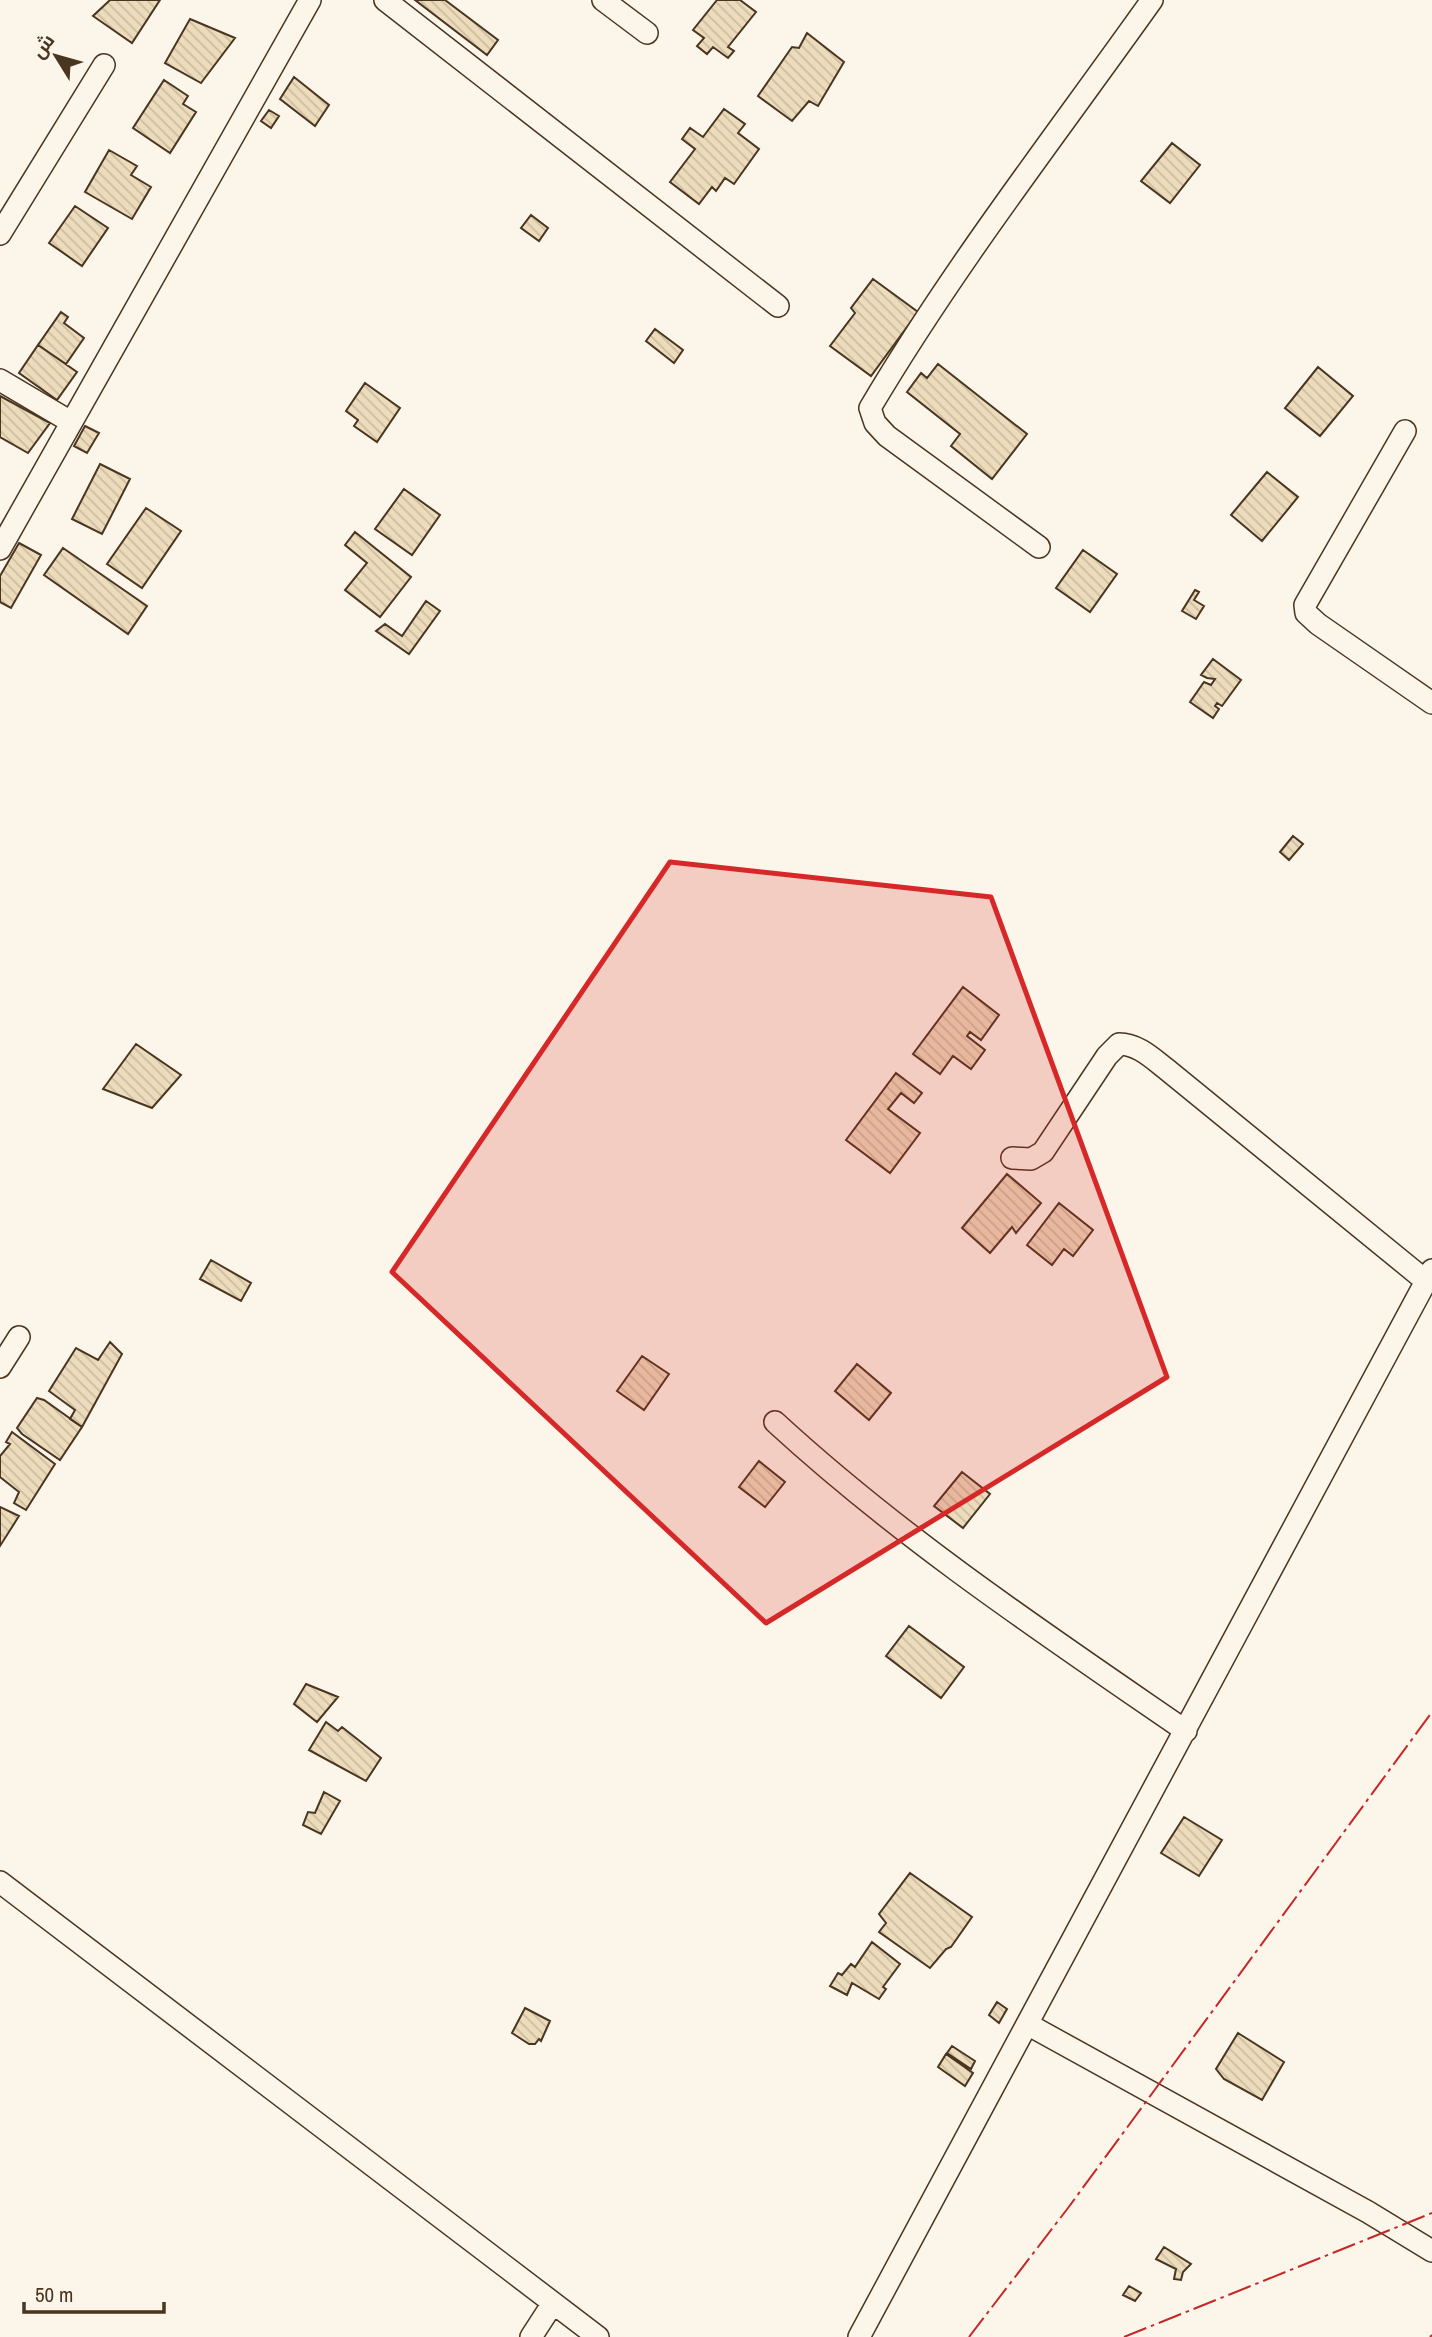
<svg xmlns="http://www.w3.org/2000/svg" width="1432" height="2337" font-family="'Archivo Narrow',Cairo,sans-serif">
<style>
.building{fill:url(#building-back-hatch);stroke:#4a3520;stroke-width:2}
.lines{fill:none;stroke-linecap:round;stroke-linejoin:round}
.minor-casing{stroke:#4a3520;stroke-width:24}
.minor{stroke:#fbf6e9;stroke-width:21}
.power{stroke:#c62828;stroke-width:2;stroke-dasharray:24 5 3.5 5;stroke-linecap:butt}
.marked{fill:#d62828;fill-opacity:0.2;stroke:#d62828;stroke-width:5;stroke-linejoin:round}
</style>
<defs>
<pattern id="building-back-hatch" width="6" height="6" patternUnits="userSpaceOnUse" patternTransform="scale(1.75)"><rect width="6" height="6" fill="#ecdcbc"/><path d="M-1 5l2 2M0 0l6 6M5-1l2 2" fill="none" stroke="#ccbda1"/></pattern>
</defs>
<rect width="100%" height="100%" fill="#fbf6e9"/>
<path class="building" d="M110,0H160L132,43L93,16Z
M415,0H445L498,40L487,55Z
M717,0H740L756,12L728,47L734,51L728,58L713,47L707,54L697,46L704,38L693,30Z
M190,19L235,38L201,83L165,63Z
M807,33L844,62L818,106L809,101L792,121L758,96L792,47L799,48Z
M294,77L329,105L315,126L280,99Z
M164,80L188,96L183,104L196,112L170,153L133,128Z
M724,109L745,124L738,133L759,149L734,184L725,178L716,191L712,187L699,204L670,182L695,149L682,139L690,128L703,137Z
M269,110L279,116L271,128L261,121Z
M1172,143L1200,165L1170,203L1141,181Z
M109,150L137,166L131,175L151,187L132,219L85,192Z
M75,206L108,228L82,266L49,243Z
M531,215L548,228L539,241L521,228Z
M873,279L918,312L871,376L830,346L855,313L851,308Z
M61,312L68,317L64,323L84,338L66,364L38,345Z
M655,329L683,350L674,363L646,341Z
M38,345L77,372L57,400L19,373Z
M938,364L1027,434L992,479L951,446L960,434L907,392L921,373L927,378Z
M1318,367L1353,396L1320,436L1285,408Z
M365,383L400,408L377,442L354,426L358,420L346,411Z
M0,396L50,423L28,453L0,437Z
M85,426L99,433L87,453L74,446Z
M100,464L130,479L102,534L72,519Z
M1267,472L1298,497L1262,541L1231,515Z
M404,489L440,515L412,555L375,529Z
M146,508L181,531L142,588L107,564Z
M355,532L411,577L380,617L345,590L367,563L345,545Z
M19,543L41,555L11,608L0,602V576Z
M63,548L147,606L128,634L44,575Z
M1083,550L1117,574L1090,612L1056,588Z
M1195,590L1199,592L1194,600L1204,606L1196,619L1182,611Z
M426,601L440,611L409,654L376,631L385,624L402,636Z
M1213,659L1241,680L1222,706L1217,703L1215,706L1219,709L1213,718L1190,702L1204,682L1211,685L1215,679L1207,678L1201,675Z
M1293,836L1303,844L1289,860L1280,852Z
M963,987L999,1015L981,1040L970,1032L967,1036L985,1050L971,1069L953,1056L940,1074L913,1054Z
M136,1044L181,1075L152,1108L103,1089Z
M896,1073L922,1093L914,1103L901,1093L888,1109L920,1133L890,1173L846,1140Z
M1007,1174L1041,1203L1016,1233L1012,1227L990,1253L962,1228Z
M1059,1203L1093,1230L1073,1256L1064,1249L1052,1265L1027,1245Z
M211,1260L251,1283L241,1301L200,1279Z
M110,1342L122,1354L82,1427L70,1419L75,1410L49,1391L76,1348L98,1360Z
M642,1356L669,1374L644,1410L617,1391Z
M857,1364L891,1393L869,1420L835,1391Z
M37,1398L44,1400L82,1427L60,1460L22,1434L17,1428Z
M12,1432L55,1464L26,1510L14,1503L19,1492L0,1477V1456L10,1444L6,1442Z
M759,1461L785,1482L765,1507L739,1487Z
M962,1472L990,1494L963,1528L934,1506Z
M0,1507L19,1516L0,1546Z
M909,1626L964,1667L941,1698L886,1656Z
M306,1684L338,1697L317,1722L294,1704Z
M326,1722L338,1731L342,1727L381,1758L366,1781L309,1750Z
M324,1792L340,1801L321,1834L303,1825L308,1812L315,1813Z
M1184,1817L1222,1840L1199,1876L1161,1853Z
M910,1873L972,1917L951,1947L946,1949L930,1968L879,1932L886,1923L879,1914Z
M872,1942L900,1964L883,1987L886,1989L879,1999L852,1983L847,1995L830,1986L838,1973L842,1975L851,1964L855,1967Z
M997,2002L1007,2009L999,2023L989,2015Z
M525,2008L550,2021L541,2041L539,2039L535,2044H529L512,2033Z
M1238,2033L1284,2062L1262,2100L1224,2079L1216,2069Z
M952,2046L975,2061L971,2069L947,2053Z
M946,2054L973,2073L965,2086L938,2067Z
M1164,2247L1191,2264L1183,2272L1181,2280L1174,2279L1176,2269L1156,2259Z
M1129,2286L1141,2293L1135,2301L1123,2295Z"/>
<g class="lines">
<g class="minor-casing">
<path id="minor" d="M385,0L778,306
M603,0L647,33
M0,234L104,65
M0,380L71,422
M1405,431L1305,605L1306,613L1318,624L1432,703
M1039,547L887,436L875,423L870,408C954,266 1056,135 1152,0
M0,549L310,0
M1012,1158L1031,1159L1043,1152L1107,1056L1119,1044C1137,1044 1151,1057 1165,1068L1426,1281
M0,1367L19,1337
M775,1422C901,1538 1045,1634 1186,1731
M0,1882L598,2337
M1029,2025L1368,2212L1432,2251
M531,2337L553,2303
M859,2337L1432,1270"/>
</g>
<use href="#minor" class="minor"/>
<path class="power" d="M969,2337L1068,2208L1432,1712
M1124,2337L1432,2213
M1430,2337L1432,2335"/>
</g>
<path class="marked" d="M670,862L991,897L1167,1377L766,1623L392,1272Z"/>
<g transform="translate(56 56) rotate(307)" stroke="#fbf6e9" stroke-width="5" paint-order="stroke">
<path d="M0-5L12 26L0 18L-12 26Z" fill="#4a3520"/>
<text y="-10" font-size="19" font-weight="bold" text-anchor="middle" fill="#4a3520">ش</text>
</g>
<path d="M24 2302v10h140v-10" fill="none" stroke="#4a3520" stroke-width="3.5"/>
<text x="35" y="2302" font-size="21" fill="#4a3520" stroke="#fbf6e9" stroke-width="5" paint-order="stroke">50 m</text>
</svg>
